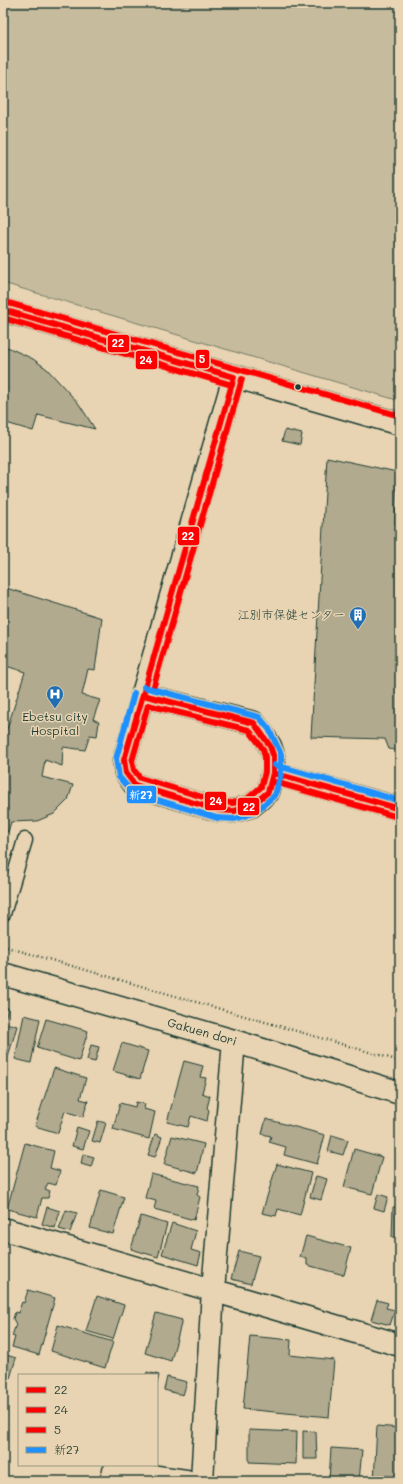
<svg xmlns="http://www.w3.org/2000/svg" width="403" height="1484" font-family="Mali,'Klee One',sans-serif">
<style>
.green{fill:#c7bb9d;stroke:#737c68}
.building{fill:#b1aa8f;stroke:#1f3d34}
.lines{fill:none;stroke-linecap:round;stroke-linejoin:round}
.service-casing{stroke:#1f3d34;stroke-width:17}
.minor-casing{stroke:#1f3d34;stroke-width:25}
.tertiary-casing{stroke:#1f3d34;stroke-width:25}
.path{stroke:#1f3d34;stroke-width:2.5;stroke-dasharray:1 3;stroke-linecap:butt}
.service{stroke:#e8d4b2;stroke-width:14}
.minor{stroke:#e8d4b2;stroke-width:22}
.tertiary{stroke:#e8d4b2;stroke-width:22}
.bus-1-casing{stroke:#e8d4b2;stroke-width:9}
.bus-2-casing{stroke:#e8d4b2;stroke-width:9}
.bus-3-casing{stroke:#e8d4b2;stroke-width:9}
.bus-4-casing{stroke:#e8d4b2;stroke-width:9}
.bus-1{stroke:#f00;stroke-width:6}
.bus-2{stroke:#f00;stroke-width:6}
.bus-3{stroke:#f00;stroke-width:6}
.bus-4{stroke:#1e90ff;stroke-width:6}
.bus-dot{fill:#1f3d34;stroke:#e8d4b2;stroke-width:1.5}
.labels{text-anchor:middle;stroke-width:3;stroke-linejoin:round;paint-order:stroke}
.poi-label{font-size:12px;fill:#1f3d34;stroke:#e8d4b2;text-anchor:end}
.street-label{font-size:12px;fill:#1f3d34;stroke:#e8d4b2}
.line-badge{stroke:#e8d4b2;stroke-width:1.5}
.badge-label{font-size:11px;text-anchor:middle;font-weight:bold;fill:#fff}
</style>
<rect width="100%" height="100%" fill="#e8d4b2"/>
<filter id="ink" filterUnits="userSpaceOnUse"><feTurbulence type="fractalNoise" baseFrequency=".025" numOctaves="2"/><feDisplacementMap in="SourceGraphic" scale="8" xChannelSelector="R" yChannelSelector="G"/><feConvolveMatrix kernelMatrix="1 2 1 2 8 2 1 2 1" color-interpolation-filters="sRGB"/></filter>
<g filter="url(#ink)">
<path class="green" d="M3,3H400V401L3,283Z"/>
<path class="building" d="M3,345L33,359L47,369L79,404L95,429L38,415L33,431L3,422Z
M285,430L302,434L300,445L282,441Z
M327,457L397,472L395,524H400V751L389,749L385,739L311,737Z
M3,587L102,618L95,670L88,669L82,695L100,700L93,719L99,722L97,736L90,735L85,750L63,747L62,766L45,760L42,777L73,785L68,800L54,814L37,821L11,822L8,832L3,831V728L7,729L25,672L3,665Z
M3,1007L8,1008L3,1028Z
M24,1015L40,1019L31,1063L15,1059Z
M46,1019L88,1031L79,1061L37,1048Z
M6,1023L17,1026L8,1057L3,1055V1035Z
M122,1043L148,1051L140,1079L113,1071Z
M91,1045L99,1047L95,1062L87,1060Z
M184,1061L203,1066L200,1077L206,1078L202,1093L210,1096L207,1108L209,1110L207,1121L191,1116L188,1127L167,1122Z
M54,1068L86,1078L80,1099L88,1101L83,1117L65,1111L58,1133L35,1126Z
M136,1102L145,1104L144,1109L155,1112L149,1139L113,1129L120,1103L135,1107Z
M266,1119L325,1135L317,1164L284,1155L286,1147L269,1142L271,1136L262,1134Z
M98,1121L106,1123L100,1143L92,1141Z
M77,1127L89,1131L83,1149L72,1146Z
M155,1134L162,1137L155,1157L148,1155Z
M332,1135L348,1140L343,1155L328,1151Z
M172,1136L204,1144L197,1173L164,1164Z
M25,1143L54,1151L50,1168L60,1171L56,1185L48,1183L45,1189L50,1191L48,1198H42L37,1217L7,1209Z
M354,1149L382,1157L372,1194L344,1187Z
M83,1154L94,1157L91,1167L81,1164Z
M400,1162V1197H397Z
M277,1164L311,1173L300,1215L278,1209L276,1216L262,1213Z
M151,1174L199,1186L197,1195L200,1197L194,1220L154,1209L156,1201L145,1198Z
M316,1176L327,1179L321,1200L310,1197Z
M101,1190L124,1197L113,1234L90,1228Z
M378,1194L388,1197L384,1211L374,1208Z
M47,1207L60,1211L55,1228L42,1224Z
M393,1207H400V1238L392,1237Z
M66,1210L77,1213L70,1232L59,1229Z
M141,1216L167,1224L158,1257L131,1249Z
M172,1223L196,1231L191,1250L201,1253L198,1265L162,1254Z
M306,1236L351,1248L344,1275L307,1265V1259L300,1257Z
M239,1251L259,1256L251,1284L231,1279Z
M28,1290L55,1298L39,1355L12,1347L15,1337L12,1336L16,1324L13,1319L15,1312L18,1313L22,1302L24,1303Z
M97,1296L124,1305L113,1339L86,1331Z
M377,1300L388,1303L386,1308L395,1310L390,1325L371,1320Z
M156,1313L182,1320L171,1361L145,1353Z
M58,1325L113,1342L105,1368L51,1351Z
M250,1336L291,1340L290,1355L334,1360L329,1417L243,1409Z
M3,1354L16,1358L3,1402Z
M147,1372L159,1375L157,1384V1375H146Z
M167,1377L187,1382L183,1395L164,1390Z
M377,1426L400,1428V1481H374Z
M249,1430L297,1432L296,1464L249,1462Z
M303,1431L316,1432L317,1459H303Z
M331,1448L362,1450L359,1481H329Z"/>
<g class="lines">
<g class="service-casing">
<path id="service" d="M3,914L25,840"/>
</g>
<g class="minor-casing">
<path id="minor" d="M142,695L254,723L262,733L270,746L273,755L274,763L273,773L268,792L251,806L234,811L218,810L135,785L126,773L124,760L234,377
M273,773L400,809
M3,1229L400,1345
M111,1481L114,1471L186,1481
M202,1481L213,1290L234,1041"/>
</g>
<g class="tertiary-casing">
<path id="tertiary" d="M3,310L400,424
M3,974L234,1041L400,1093"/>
</g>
<path class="path" d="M3,946L400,1061"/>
<use href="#service" class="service"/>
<use href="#minor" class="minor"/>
<use href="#tertiary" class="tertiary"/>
<g class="bus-1-casing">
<path id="bus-1" d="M3,310L234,377
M143,695L254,723L270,746L273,755V773L268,792L251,806L234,811L218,810L135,785L126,773L124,760Z
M143,695L234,377
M273,773L400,809"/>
</g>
<g class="bus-2-casing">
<path id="bus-2" d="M3,318L232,385
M153,689L242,379
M148,705L249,730L263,749L265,757V772L261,787L247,799L233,803L219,802L140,778L134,770L132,761Z
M271,781L398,817"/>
</g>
<g class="bus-3-casing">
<path id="bus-3" d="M5,302L400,416"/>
</g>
<g class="bus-4-casing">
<path id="bus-4" d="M134,693L116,759L119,777L132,792L217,818L235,819L254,813L275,795L281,774V754L269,729L259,717L144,687
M275,765L400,801"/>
</g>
<use href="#bus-1" class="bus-1"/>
<use href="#bus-2" class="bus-2"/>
<use href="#bus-3" class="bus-3"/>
<use href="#bus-4" class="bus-4"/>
</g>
</g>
<defs>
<g id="building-pin" transform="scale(0.9)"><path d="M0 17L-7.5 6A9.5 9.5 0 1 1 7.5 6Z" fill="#1f6fb2" stroke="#e8d4b2"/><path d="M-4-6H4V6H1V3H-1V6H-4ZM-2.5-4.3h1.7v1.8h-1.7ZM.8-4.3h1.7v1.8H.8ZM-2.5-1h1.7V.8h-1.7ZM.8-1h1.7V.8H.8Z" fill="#fff"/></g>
<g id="hospital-pin" transform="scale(0.9)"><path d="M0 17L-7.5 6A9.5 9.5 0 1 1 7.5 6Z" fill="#1f6fb2" stroke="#e8d4b2"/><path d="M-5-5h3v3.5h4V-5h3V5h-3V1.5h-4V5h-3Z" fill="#fff"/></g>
</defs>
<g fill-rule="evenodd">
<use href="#building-pin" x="358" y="615"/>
<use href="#hospital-pin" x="55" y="694"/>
</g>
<circle class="bus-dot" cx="298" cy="387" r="3.5"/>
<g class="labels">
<g class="poi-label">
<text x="345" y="619">江別市保健センター</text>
<text x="55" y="721" text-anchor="middle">Ebetsu city<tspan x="55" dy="14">Hospital</tspan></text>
</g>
<g class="street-label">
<text transform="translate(202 1032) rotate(16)" y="4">Gakuen dori</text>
</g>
</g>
<g class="line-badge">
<rect x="107" y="334" width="23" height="19" rx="4" fill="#f00"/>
<rect x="195" y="349" width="15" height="20" rx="4" fill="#f00"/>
<rect x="135" y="350" width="23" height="20" rx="4" fill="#f00"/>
<rect x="177" y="526" width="23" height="20" rx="4" fill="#f00"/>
<rect x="126" y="785" width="31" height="19" rx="4" fill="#1e90ff"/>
<rect x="204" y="791" width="23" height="20" rx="4" fill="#f00"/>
<rect x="237" y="797" width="23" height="19" rx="4" fill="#f00"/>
</g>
<g class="badge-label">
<text x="118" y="347">22</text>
<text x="202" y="363">5</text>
<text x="146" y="364">24</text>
<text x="188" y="540">22</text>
<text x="141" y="799">新27</text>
<text x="216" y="805">24</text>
<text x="249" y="811">22</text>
</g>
<rect width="403" height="1484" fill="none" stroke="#e8d4b2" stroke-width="16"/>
<rect x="8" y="8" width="387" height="1468" fill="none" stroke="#1f3d34" stroke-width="1.5" filter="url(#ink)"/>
<rect x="18" y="1374" width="140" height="92" fill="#e8d4b2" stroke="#989880"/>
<rect x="26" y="1387" width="20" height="6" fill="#ff0000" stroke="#989880"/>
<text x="54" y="1394" font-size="12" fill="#1f3d34">22</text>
<rect x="26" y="1407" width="20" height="6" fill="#ff0000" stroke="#989880"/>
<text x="54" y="1414" font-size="12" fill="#1f3d34">24</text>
<rect x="26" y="1427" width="20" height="6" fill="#ff0000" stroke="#989880"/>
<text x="54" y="1434" font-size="12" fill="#1f3d34">5</text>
<rect x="26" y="1447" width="20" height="6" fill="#1e90ff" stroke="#989880"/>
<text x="54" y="1454" font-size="12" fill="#1f3d34">新27</text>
</svg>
